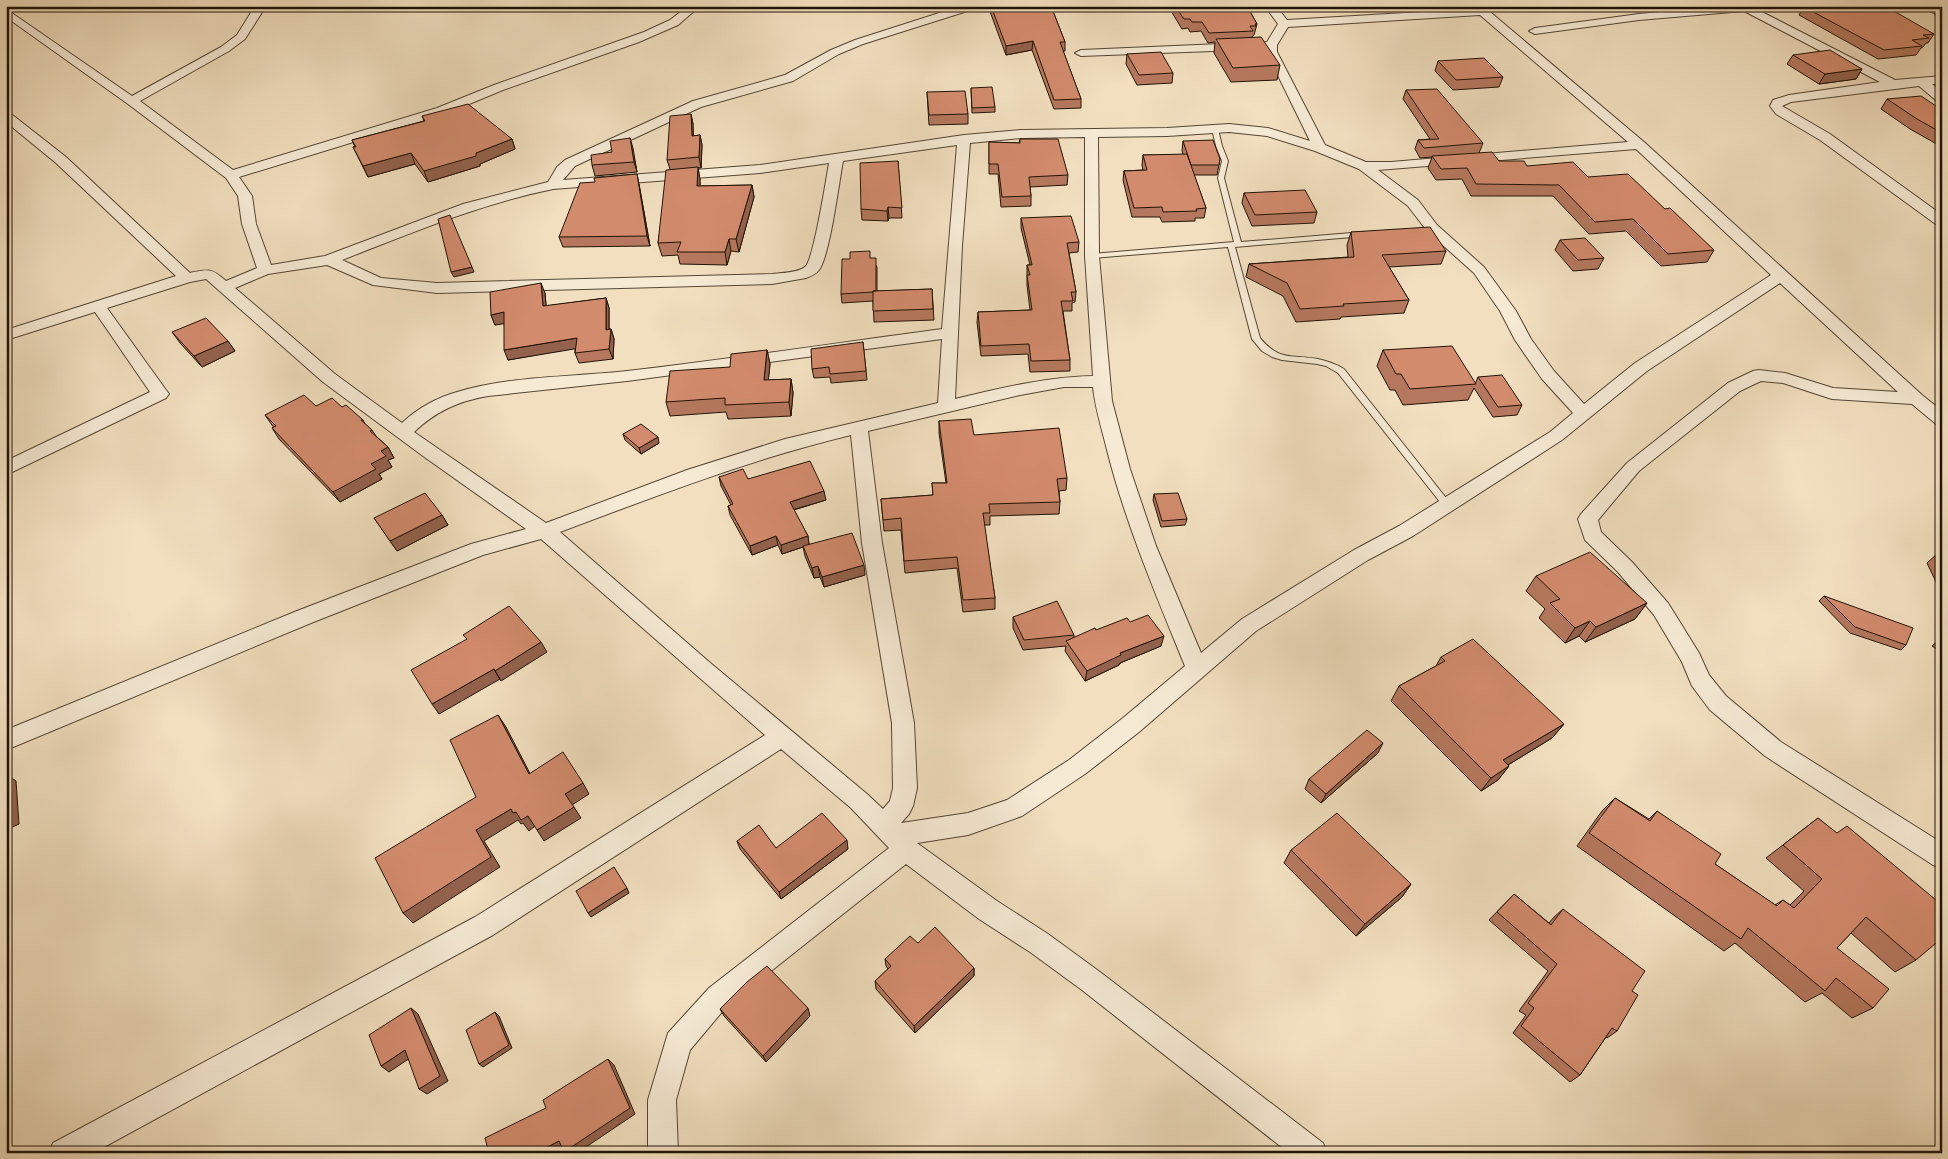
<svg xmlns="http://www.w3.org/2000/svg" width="1948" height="1159" font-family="'Gentium Book Plus',serif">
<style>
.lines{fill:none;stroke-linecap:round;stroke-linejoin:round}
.service-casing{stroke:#544633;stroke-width:2}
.minor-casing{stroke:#544633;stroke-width:2}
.service{fill:#f6ead5;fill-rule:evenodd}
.minor{fill:#f6ead5;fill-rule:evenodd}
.wall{fill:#b5785e;stroke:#201304}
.shaded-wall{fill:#93614c;stroke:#201304}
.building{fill:#d28b6d;stroke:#201304}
</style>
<rect width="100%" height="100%" fill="#f1dfbf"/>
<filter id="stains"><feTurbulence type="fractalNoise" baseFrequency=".004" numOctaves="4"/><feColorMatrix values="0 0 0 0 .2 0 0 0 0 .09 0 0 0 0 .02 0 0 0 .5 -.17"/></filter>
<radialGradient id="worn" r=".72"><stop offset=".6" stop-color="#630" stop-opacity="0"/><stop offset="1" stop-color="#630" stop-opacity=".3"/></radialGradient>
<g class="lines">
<g class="service-casing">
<path id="service" d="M1215,127L1218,129L1222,146L1228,161L1224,178L1241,242L1364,232L1368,234L1364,236L1235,247L1260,338C1280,362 1291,354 1318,359C1327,361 1336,364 1344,369L1450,503L1452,505L1450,507H1444L1338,373L1326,366L1317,364L1282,360L1272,357L1262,351L1252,339L1228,247L1092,258L1088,256L1092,254L1234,242L1218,178L1222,161L1216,146L1212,129Z"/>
</g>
<g class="minor-casing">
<path id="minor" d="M255,6H266L245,39L229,51L140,101L233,170L437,108L494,85L644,32L670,20L688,6H700L678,25L639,42L503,90L445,114L239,177L252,196L256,224L271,265L325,256L463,204L548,182L557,167L565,160L693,101L785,75L831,50L855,40L961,6H978L977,8L863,44L839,54L793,81L701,107L575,166L563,180L760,165L964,135L1021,130L1167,128L1229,124L1268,128L1310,141L1265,49L1081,56L1075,53L1081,50L1267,42L1278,24L1265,6H1276L1287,20L1473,9L1471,6H1483L1644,142L1922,395L1942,411V426L1936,424L1912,404L1832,399L1783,383L1761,381L1740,391L1639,471L1598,520L1601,532L1632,562L1668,603L1699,653L1709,675L1726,696L1781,742L1942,843V868L1933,865L1765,756L1710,710L1692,686L1682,662L1654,615L1618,572L1585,540L1578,519L1581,514L1627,463L1728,383L1753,371L1759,370L1785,373L1833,388L1898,392L1780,283L1647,371L1562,440L1413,536L1368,560L1256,631L1139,732L1085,774L1022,816L968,835L917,843L997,901L1048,934L1100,972L1323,1143L1327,1153H1289L1082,990L1030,952L979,919L906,864L727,1006L690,1050L676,1100L678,1153H648V1100L668,1033L709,988L889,848L851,808L781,749L493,935L93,1153H49L53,1143L475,917L765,735L541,539L483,555L311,623L6,750V730L297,611L471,544L526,529L423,456L323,382L206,279L190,282L107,308L166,390L169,394L166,398L6,475V461L150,392L95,312L6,340V330L176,276L56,163L6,122V112L10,113L66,157L190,273C209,269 211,268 226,281L257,268L242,224L238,196L226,178L128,104L6,17V9L132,96L221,47L237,35ZM1480,15L1628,142L1391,162H1366L1325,145L1277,52V45L1288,27ZM1229,132L1267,136L1315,151L1359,169L1408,206L1427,231L1474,273L1500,311L1515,340L1542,379L1573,413L1550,432L1399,526L1354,550L1242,619L1201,653L1156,546L1130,469L1112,401L1099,256L1098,137L1167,136ZM1085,137V256L1093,376C1046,377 1001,388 955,399L962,246L970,143L1021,138ZM957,145L942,329C837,343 732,359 627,371C572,377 509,376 457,392C436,398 418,408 402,423L335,374L235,288L268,274L327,265L373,285L437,293L772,284L806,278C811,276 816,274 819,270C830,255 839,182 843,161ZM1636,149L1771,275L1635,363L1584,404L1554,371L1531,339L1516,311L1484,267L1437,225L1418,200L1378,170ZM829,163C826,181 814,256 806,266C800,273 780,273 772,274L437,283L381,278L342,260C411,233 480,204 553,189L760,173ZM942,339L938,403L785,439L687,470L546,523L414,432C436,411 459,401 488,396L627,381ZM1064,387H1093C1095,408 1102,429 1107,450C1126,525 1156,595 1185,666L1123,718L1069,760L1007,800L968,813L901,823L909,814L913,806L917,788L914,723L882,543L868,431L1020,395ZM851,435L862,543L892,723L893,788L890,801L883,809L867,794L708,661L560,532C656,496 751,459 851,435Z
M1724,6H1769L1768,8L1758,10L1895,80L1942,76V84H1932L1942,92V103L1938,102L1919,86L1791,102L1782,106L1830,134L1942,215V226L1937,225L1820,140L1776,114L1770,106L1773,100L1789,95L1880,82L1744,11L1639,20L1535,34L1529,31L1535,28L1639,14Z
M1920,6H1934L1942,10V17Z"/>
</g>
<use href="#service" class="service"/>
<use href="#minor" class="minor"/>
</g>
<path class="wall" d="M988,6H1051L1065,42V51H1063L1081,99V108L1054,109L1032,50L1006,55Z
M1168,6H1247L1257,24L1254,35L1252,37L1280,65L1277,80L1231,82L1214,53L1215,42L1208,43L1201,31L1190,32L1188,28L1182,29Z
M1636,6H1668L1641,10Z
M1804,7L1934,34L1928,43H1926L1923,47L1921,48L1916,55L1878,59L1799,15Z
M1127,54L1173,73L1172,83L1137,85L1126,64Z
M1793,55L1862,69L1856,79L1819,84L1787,64Z
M1438,61L1503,77L1499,87L1453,90L1435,71Z
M971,88L995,107V112L972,113Z
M1406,90L1483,143L1479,153L1499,161L1588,177L1665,209L1714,250L1707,262L1661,266L1626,231L1589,234L1553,196H1471L1462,179L1436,180L1428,168L1432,157L1420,158L1415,149L1418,140L1430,139L1403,99Z
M927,92L968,114V124L929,125Z
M1887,99L1942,110V147L1910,129L1881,109Z
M691,114L693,124V136L700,135L702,145L701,168H698L700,180V186L752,185L754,197L739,252L731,251L727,265L680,264L678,255L662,256L658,243L670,169L667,160Z
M422,116L512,139L515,149L480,164V166L428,182L415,164L368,177L353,147H355L352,140L424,121Z
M630,138L637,172L595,176L592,165L612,152Z
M1020,139L1068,175L1067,185L1030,187L1031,196V206L1001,207L998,174H989V142L1019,143Z
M1183,141L1220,159L1217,175H1194L1206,208L1204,218H1195V221L1162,222L1160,217H1132L1123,180L1124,171L1143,170L1142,165L1143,155H1183L1182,151Z
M898,161L902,218H889L888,221L862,220L861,209Z
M595,182L639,184L650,246L563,247L559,237Z
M1244,193L1317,212L1314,223L1252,226L1242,203Z
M1021,218L1079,242L1078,252L1069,253L1076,292L1075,302L1072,303V311H1063L1070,360V371L1030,372L1028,354L981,356L977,322L978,312L1030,310L1027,285V265H1030L1021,228Z
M1351,232L1446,251L1441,264L1389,267L1409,300L1404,313L1341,317L1340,319L1296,322L1283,296L1246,277L1249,264L1348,257L1347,245Z
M1560,240L1604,258L1598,269L1573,271L1555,250Z
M871,258L877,267V291L932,289L934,320L874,322L873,301L842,303L841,294Z
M545,293L546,306L606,298L609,308V329H611L614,339L613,359L579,363L575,353V348L508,360L504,323L495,325L491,315Z
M172,332L228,341L235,351L202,367L180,343Z
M863,342L867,380L831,383L830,377L814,378L812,369Z
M767,350L770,364L768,380L791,379L793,393L791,416L728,419L726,412L670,416L666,402L730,367Z
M1383,350L1475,384L1478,377L1522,405L1517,415L1493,417L1474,388L1468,400L1403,405L1395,390H1390L1377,366Z
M316,406L342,407L363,420L365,424L372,430L376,436L388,447L394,458L388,460L392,467L379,474L382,479L340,502L279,439L272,428H274L265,415Z
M939,421L974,435L1067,478L1066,490L1059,491L1060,502L1059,514L990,516V525H984L995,598V609L963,612L957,568L905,573L901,530L884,531L881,499L933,495L932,483H946L939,433Z
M623,434L659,443L641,454L625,440Z
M719,477L748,479L826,500L794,510L808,536L809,544L865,575L824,587L820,577L814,578L805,556L803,547L782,554L778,545L752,555L730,515L728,506L731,505L721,486Z
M1154,494L1187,519L1185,525L1161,527L1153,500Z
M442,515L448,525L397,551L374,518Z
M1942,552V586L1937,584L1927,563L1938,553Z
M1536,576L1647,603L1635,619L1585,642L1579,636L1565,643L1539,618L1545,609L1526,591Z
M1824,596L1906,645L1901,650L1850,633L1819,601Z
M1013,617L1074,635V638L1096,630L1130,622L1161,646L1120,663L1119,665L1085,681L1065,651L1066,646L1023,650L1013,628Z
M1942,637V653L1932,646Z
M1441,657L1564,724L1552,738L1508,765L1509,766L1498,780L1481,791L1391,701L1399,686L1436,666Z
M1378,753L1321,803L1305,789L1309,779Z
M1615,798L1649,819L1657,811L1715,864L1775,905L1783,900L1790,905L1804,891L1766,858L1818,818L1936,917L1916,960L1895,972L1851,933L1837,948L1873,1008L1852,1018L1822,993L1805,1002L1735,943L1724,951L1577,846L1602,811Z
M737,841L776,848L848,849L781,899L740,849Z
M1291,850L1411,884L1402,897L1356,936L1284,863Z
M1514,894L1549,923L1554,917L1563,909L1632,991L1617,1031L1607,1038L1606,1037L1580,1075L1570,1082L1513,1033L1526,1015L1519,1011L1548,971L1489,920Z
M918,943L974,968V976L915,1033L876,989L875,981L888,969L886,966L885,959Z
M720,1009L810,1016L766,1062L724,1016Z"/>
<path class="shaded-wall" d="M1323,6H1335L1323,8Z
M1643,6H1668L1641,10Z
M1033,41L1032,50L1006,55V46Z
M1862,69L1856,79L1819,84L1825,74Z
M691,114L693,124L694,146L692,136Z
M700,135L702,145L701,168L699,157Z
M630,138L633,148L637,172L634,162Z
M512,139L515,149L480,164V166L428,182L424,171L476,153Z
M411,153L415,164L368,177L363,166Z
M698,167L700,180V198L697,186Z
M637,174L639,184L650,246L647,236Z
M752,185L754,197L739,252L736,239Z
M888,207L889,218L888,221L887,211Z
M729,239L731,251L727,265L725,252Z
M472,267L474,272L454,277L451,272Z
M541,283L545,293L547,316L543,306Z
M606,298L609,308V340L606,330Z
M504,312L508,323L495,325L491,315Z
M611,329L614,339L613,359L609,349Z
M577,338L580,348L508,360L504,350Z
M228,341L235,351L202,367L194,356Z
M767,350L770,364L767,394L764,380Z
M791,379L793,393L791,416L789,402Z
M658,437L659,443L641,454L639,448Z
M388,447L394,458L388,460L392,467L379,474L382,479L340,502L333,492L371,464L381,451Z
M824,491L826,500L792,510L790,502Z
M442,515L448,525L397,551L390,541Z
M776,536L778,545L752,555L750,546Z
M808,536L809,545L782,554L781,545Z
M864,565L865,575L824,587L822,577Z
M818,566L820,577L814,578L812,568Z
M1647,603L1635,619L1585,642L1596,627Z
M1590,621L1579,636L1565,643L1575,628Z
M1164,636L1161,646L1120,663L1119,665L1085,681L1087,671L1120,653Z
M541,642L547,652L501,681L495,671Z
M494,669L500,679L439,714L432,704Z
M498,715L506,727L536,785L529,774Z
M1564,724L1552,738L1493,774L1503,760Z
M1383,743L1378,753L1321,803L1326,794Z
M1509,766L1498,780L1481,791L1491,778Z
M6,774L16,781L19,824L6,830Z
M583,783L589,794L572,805L565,794Z
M574,807L581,818L544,841L537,830Z
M511,809L528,816L535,826L529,831L523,823L521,824L518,820L484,841L500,867L413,923L403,913L476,830Z
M847,840L848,849L781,899L779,892Z
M1411,884L1402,897L1356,936L1365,924Z
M627,888L629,893L591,917L588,913Z
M974,968V976L915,1033L914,1026Z
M411,1008L418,1014L448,1081L427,1094L419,1089Z
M808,1008L810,1016L766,1062L763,1056Z
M495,1012L499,1016L512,1048L483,1067L479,1064Z
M405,1050L413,1056L389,1072L381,1066Z
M608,1059L614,1065L635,1114L577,1153H565L564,1152Z
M559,1141L566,1146L554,1153H536Z"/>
<path class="building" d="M991,6H1051L1065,42H1060L1081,99L1054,100L1033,41L1006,46Z
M1175,6H1247L1257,24H1255L1256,26H1250L1253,31L1209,33L1202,22H1192L1190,19H1184Z
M1807,6H1885L1934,34L1923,35L1929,38L1912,40L1922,46L1884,50L1804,7Z
M1261,37L1280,65L1233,68L1216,39Z
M1830,50L1862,69L1825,74L1793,55Z
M1161,52L1173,73L1139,75L1127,54Z
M1484,58L1503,77L1456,80L1438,61Z
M992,87L995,107L972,108L971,88Z
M1437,89L1483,143L1424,148L1418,140L1439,139L1406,90Z
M965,91L968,114L929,115L927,92Z
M1921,96L1942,110V133L1917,119L1887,99Z
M468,104L512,139L476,153V156L424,171L411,153L363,166L353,147H356L352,140L425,121L422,116Z
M691,114L692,136L700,135L699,157L667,160L670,116Z
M630,138L634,162L592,165L591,155L612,152L610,141Z
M1020,139H1058L1068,175L1029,177L1031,196L1002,197L998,164H989V142L1020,143Z
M1213,140L1220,159L1219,165H1191L1183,141Z
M1492,152L1499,161H1524L1527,166L1573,162L1588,177L1628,174L1665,209L1670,208L1714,250L1668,254L1633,219L1595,222L1559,185L1476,184L1467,168L1441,169L1432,156Z
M1187,154L1206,208L1196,209L1197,211L1163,212L1162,207L1134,208L1124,171L1147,170L1143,155Z
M898,161L902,208L888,207L887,211L861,209L860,163Z
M698,167L697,186L752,185L736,239H729L725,252H677L681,242L658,243L666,170Z
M637,174L647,236L559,237L580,183L595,182L594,178Z
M1305,190L1317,212L1255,215L1244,193Z
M450,215L472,267L451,272L438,219Z
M1071,216L1079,242L1067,243L1076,292H1071L1073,301H1061L1070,360L1031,361L1029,344L981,346L978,312L1032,310L1027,275H1030L1027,265H1032L1021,218Z
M1430,227L1446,251L1382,255L1409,300L1343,304L1344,306L1300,309L1287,283L1249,264L1354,257L1351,232Z
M1585,238L1604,258L1578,260L1560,240Z
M870,251V258H876V291H873V292L841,294L842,259H850V252Z
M541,283L543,306L606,298V330L611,329L609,349L575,353L577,338L504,350V312L491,315L490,292Z
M932,289L933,309L873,311V291Z
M206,318L228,341L194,356L172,332Z
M863,342L866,371L830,374L829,367L812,369L811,349Z
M1452,346L1476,384L1410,389L1401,374H1396L1383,350Z
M767,350L764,380L791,379L789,402L725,405V398L666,402L670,371L730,367L731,354Z
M1502,375L1522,405L1498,407L1478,377Z
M304,395L316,406L332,398L342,407L346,405L363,420H361L372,430L370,431L388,447L381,451L386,456L371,464L376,469L333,492L272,428L276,426L265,415Z
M971,419L974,435L1059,428L1067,478L1057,479L1060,502L989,504L990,513H983L995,598L963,600L957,557L904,561L901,518L883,520L881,499L933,495L932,483H947L939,421Z
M641,424L658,437L639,448L623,434Z
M810,461L824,491L790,502L808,536L781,545L776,536L750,546L728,506L733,504L719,477L743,469L748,479Z
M425,493L442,515L390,541L374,518Z
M1178,493L1187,519L1162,521L1154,494Z
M852,533L864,565L822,577L818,566L812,568L803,546Z
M1590,552L1647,603L1596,627L1590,621L1575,628L1550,603L1560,599L1536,576Z
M1942,552V559L1938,553Z
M1824,596L1913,628L1906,645L1855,627Z
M1057,601L1074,635L1024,640L1013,617Z
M509,606L541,642L495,671L494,669L432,704L411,670L467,639L463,635Z
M1148,615L1164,636L1120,653L1121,655L1087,671L1066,641L1095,628L1096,630L1127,618L1130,622Z
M1473,639L1564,724L1503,760L1509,766L1491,778L1399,686L1445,661L1441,657Z
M498,715L529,774L563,752L583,783L565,794L574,807L537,830L528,816L521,820L516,812L513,813L511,809L476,830L491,857L403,913L375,858L476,797L450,740Z
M1367,730L1383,743L1326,794L1309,779Z
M1615,798L1650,821L1657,811L1721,854L1715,864L1777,906L1783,900L1794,908L1822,879L1783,845L1818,818L1837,833L1847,826L1942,905V912L1936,917L1942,922V938L1916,960L1866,917L1837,948L1889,989L1873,1008L1836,978L1825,991L1748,928L1741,939L1589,833Z
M822,813L847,840L779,892L737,841L759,825L776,848Z
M1337,813L1411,884L1365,924L1291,850Z
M614,867L627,888L588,913L576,891Z
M1514,894L1551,925L1563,909L1645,971L1632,991L1638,995L1617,1031L1612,1028L1580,1075L1521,1026L1534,1008L1528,1003L1557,964L1497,912Z
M935,927L974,968L914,1026L875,981L891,966L885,959L910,936L918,943Z
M767,966L808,1008L763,1056L720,1009L747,982Z
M411,1008L440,1076L419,1089L405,1050L381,1066L369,1035Z
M495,1012L509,1045L479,1064L466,1030Z
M608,1059L630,1108L564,1152L559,1141L536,1153H489L485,1138L546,1108L543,1100Z"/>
<rect width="1948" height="1159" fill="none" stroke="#f1dfbf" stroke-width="25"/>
<rect x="8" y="8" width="1933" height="1144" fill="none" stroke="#201304" stroke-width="2.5"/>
<rect x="12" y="12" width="1923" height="1134" fill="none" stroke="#201304"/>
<rect width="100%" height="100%" filter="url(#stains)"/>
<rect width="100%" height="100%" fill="url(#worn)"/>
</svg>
